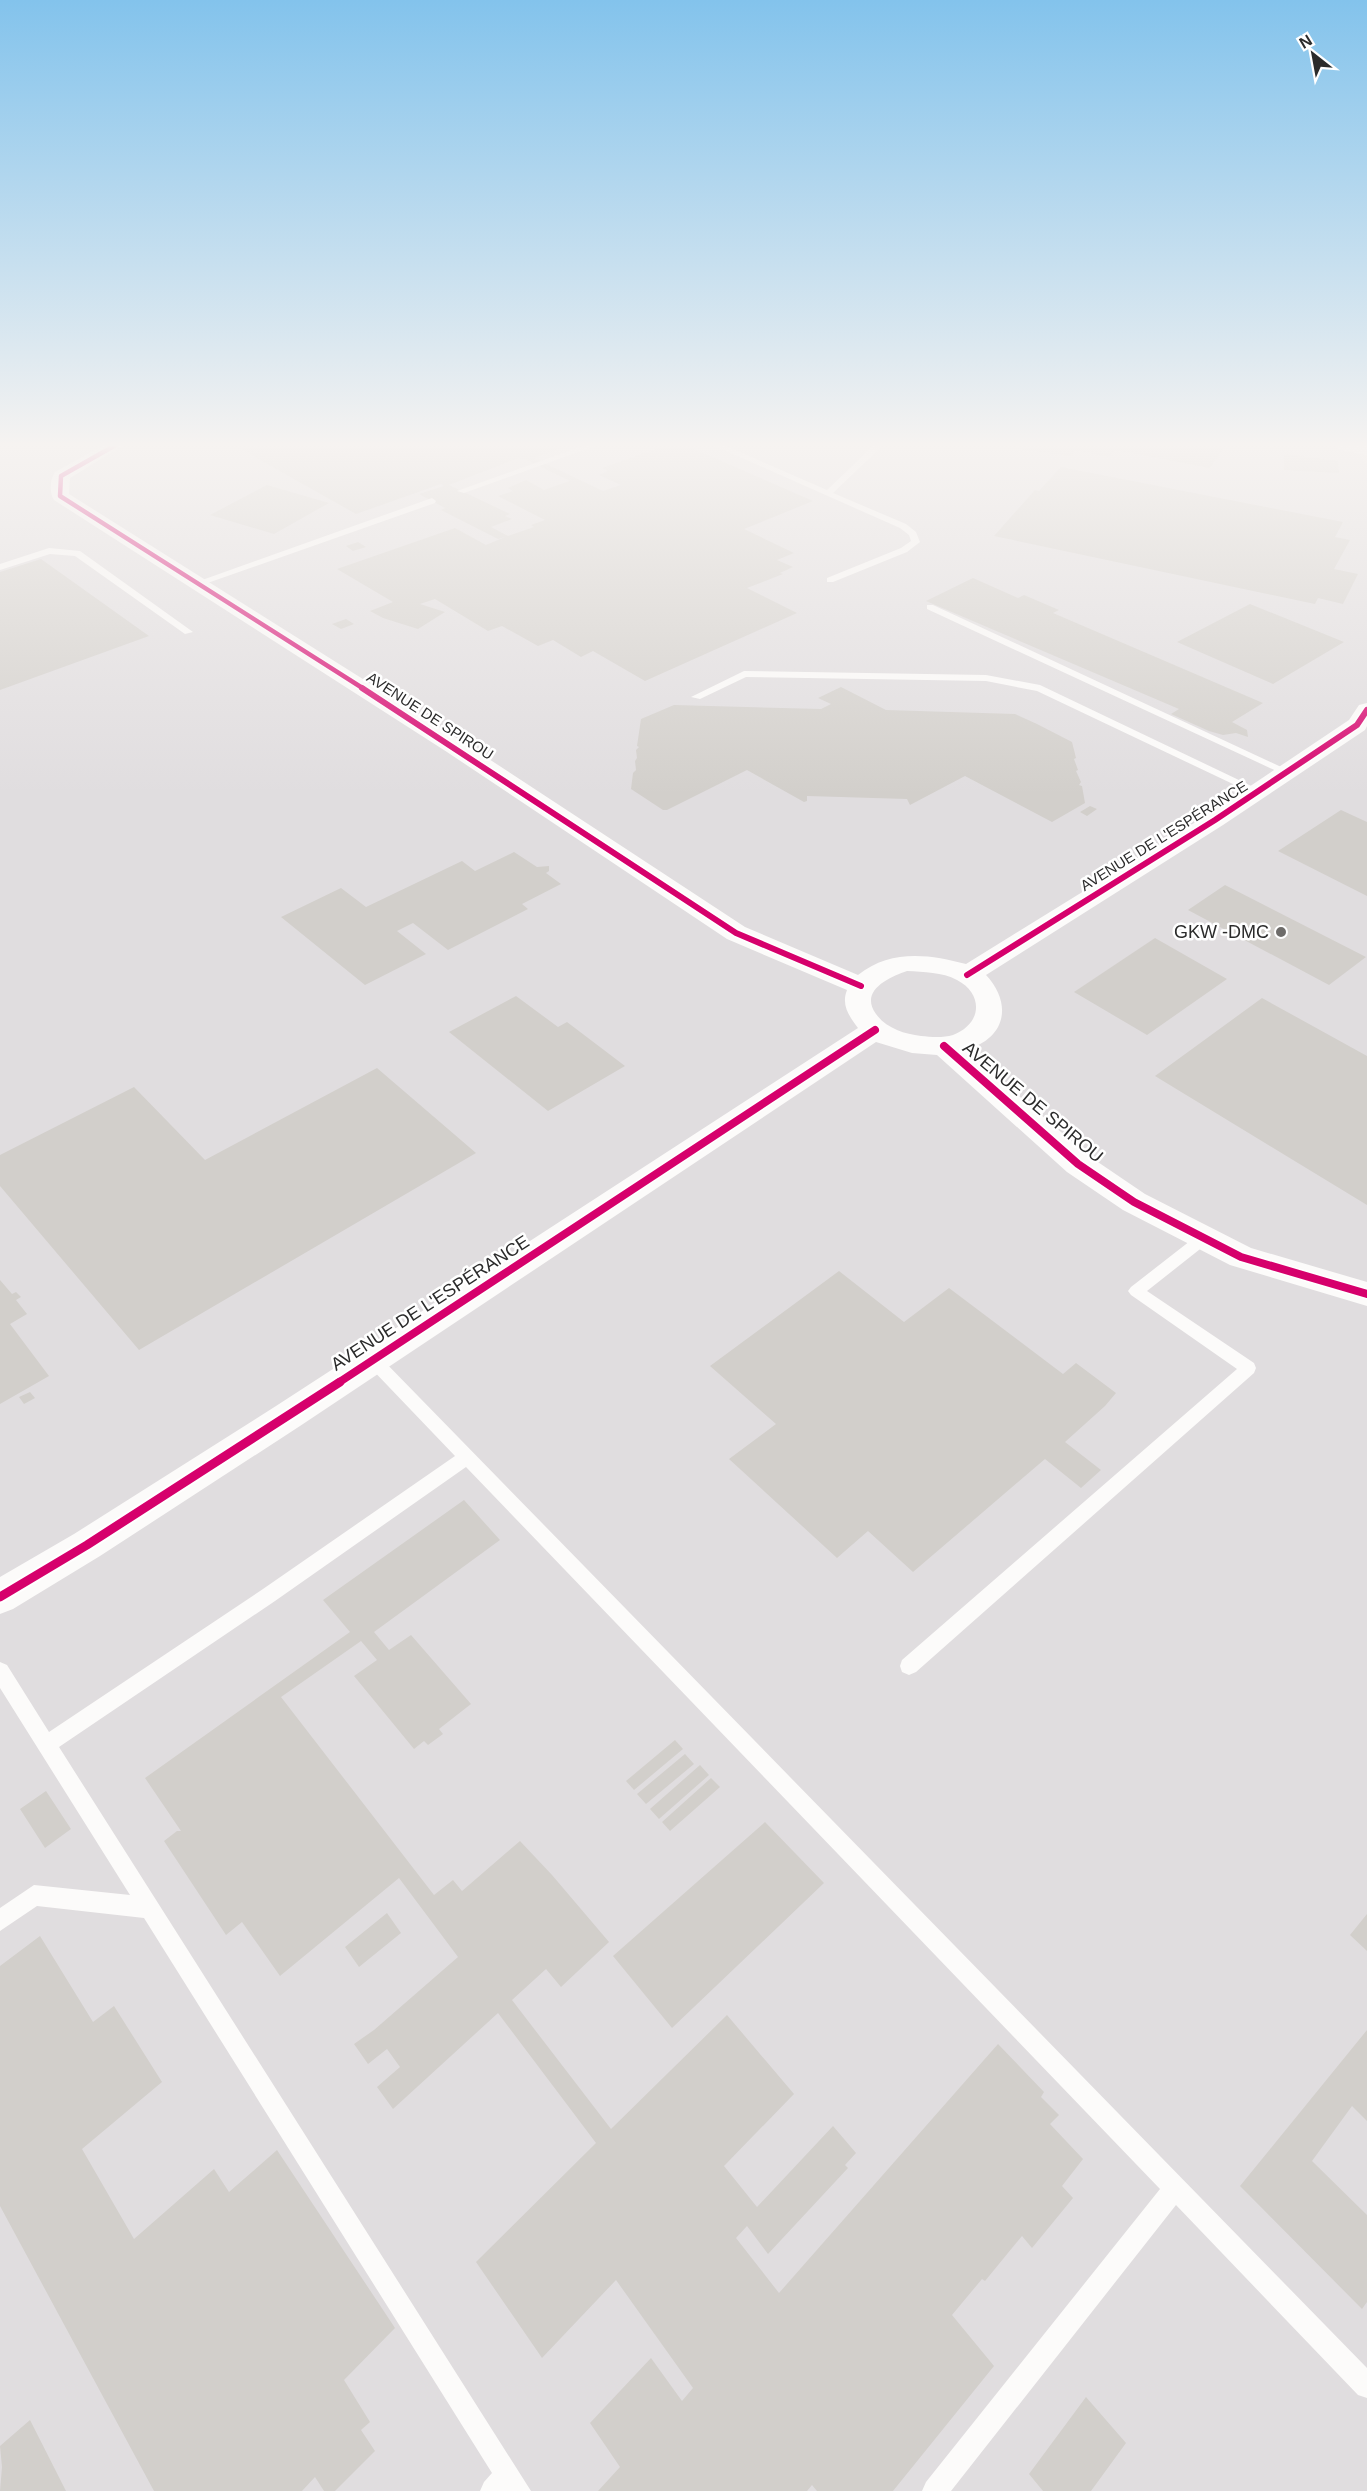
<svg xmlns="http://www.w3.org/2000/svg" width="1367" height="2491" font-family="Helvetica,sans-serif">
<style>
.industrial{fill:#e0dddf}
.building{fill:#d2cfcb;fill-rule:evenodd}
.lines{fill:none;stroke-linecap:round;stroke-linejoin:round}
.service{fill:#fcfbfa;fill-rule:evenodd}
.minor{fill:#fcfbfa;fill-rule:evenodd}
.cycleway-far3-casing{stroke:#fff;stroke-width:7}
.cycleway-far2-casing{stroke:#fff;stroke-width:9}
.cycleway-far1-casing{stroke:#fff;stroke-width:11}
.cycleway-casing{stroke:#fff;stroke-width:13}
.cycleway-far3{stroke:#d6006c;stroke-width:4.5}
.cycleway-far2{stroke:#d6006c;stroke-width:6}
.cycleway-far1{stroke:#d6006c;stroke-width:8}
.cycleway{stroke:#d6006c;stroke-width:9}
.poi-dot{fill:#6e6c6a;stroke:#fff;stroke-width:2}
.labels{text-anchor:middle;stroke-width:5;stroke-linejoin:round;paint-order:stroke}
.far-street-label{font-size:15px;fill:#2b2b2b;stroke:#fff}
.poi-label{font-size:18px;fill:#2b2b2b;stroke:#fff;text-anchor:end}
.street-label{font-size:18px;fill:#2b2b2b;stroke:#fff}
</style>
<rect width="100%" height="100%" fill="#eae5df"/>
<path class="industrial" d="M0,446H1355L1356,453L1367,464V2491H0Z"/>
<path class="building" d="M245,446H567L534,458L603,491L621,485L599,475L608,471L602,468L664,446H687L813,501L744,529L794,553L777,560L793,567L780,573L783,574L747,588L797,613L645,681L593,651L581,657L553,640L538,646L502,626L488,631L435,599L420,604L445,612L418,629L383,618L370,611L393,602L337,569L455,528L486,545L505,537L498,539L441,510L445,508L419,494L444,486L441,484L356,514L239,448ZM518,458L527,460L570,481L544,490L526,480L508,488L513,491L498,496L545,520L531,525L534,527L508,536L491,527L512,519L505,516L510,514L449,485Z
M995,446H1225L1210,468L1115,450L1109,457L1076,450L1071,456Z
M1284,454L1338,461L1339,473L1284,470Z
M1061,467L1343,522L1335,537L1350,540L1334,569L1358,574L1343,604L1318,598L1315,604L994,536L1035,490L1039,491Z
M267,485L329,503L274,534L210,515Z
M358,542L366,547L353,551L346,546Z
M41,559L149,636L0,690V572Z
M973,578L1018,598L1024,595L1059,610L1053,613L1263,703L1232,722L1247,730L1248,737L1236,733L1223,735L1209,731L1171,714L1179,709L926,601Z
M1250,604L1344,642L1273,684L1177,642Z
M346,619L354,624L341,629L332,624Z
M841,687L886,710L1015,714L1037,724L1072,742L1076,758L1074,759L1078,770L1076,771L1081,782L1079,785L1082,786L1085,803L1052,822L965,776L910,805L907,799L807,796V801L804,802L747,770L667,810H663L631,789L633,773L636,770L635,761L637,758L636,750L639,747L637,746L641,719L674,705L821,709L831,704L818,698Z
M1090,806L1097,809L1087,816L1080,812Z
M1341,810L1367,822V896L1278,851Z
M514,852L537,867L549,866V871L546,873L561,884L522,904L528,909L448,950L413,923L397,931L426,954L365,985L281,917L341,888L366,907L462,861L475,871Z
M1225,885L1366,957L1329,985L1188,910Z
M1155,938L1227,979L1147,1035L1074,992Z
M516,996L558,1027L567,1022L625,1066L548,1111L449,1032Z
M1262,998L1367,1056V1205L1155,1076Z
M377,1068L476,1153L139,1350L0,1186V1155L134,1087L205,1160Z
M839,1271L904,1322L949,1288L1063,1374L1076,1363L1116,1393L1105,1406L1065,1442L1101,1470L1081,1488L1045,1459L913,1572L868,1531L837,1558L729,1459L776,1424L710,1366Z
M0,1280L12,1294L16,1292L21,1297L16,1300L27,1314L10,1324L49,1376L0,1404Z
M30,1392L35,1398L24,1404L19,1397Z
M464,1500L500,1540L374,1632L389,1650L411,1635L471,1704L439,1729L443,1734L428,1745L424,1741L414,1749L354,1676L377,1660L361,1641L281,1697L434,1895L453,1880L462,1891L520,1841L552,1875L609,1942L561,1987L546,1969L512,2000L611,2129L727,2015L794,2094L724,2166L757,2207L833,2126L856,2153L845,2165L848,2168L768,2254L747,2226L736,2238L779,2293L998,2044L1044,2092L1041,2097L1059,2115L1050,2124L1083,2159L1062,2186L1073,2198L1032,2248L1022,2236L985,2281L982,2279L952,2315L994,2366L893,2491H817L812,2485L807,2491H598L620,2467L590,2423L651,2358L682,2401L693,2388L616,2280L542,2358L476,2262L596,2143L498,2013L393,2109L377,2087L400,2067L387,2049L368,2064L354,2044L374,2030L458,1957L399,1878L280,1976L242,1922L226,1935L164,1841L177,1831H181L145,1778L350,1632L323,1600Z
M675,1740L683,1749L634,1790L626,1781Z
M685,1754L694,1764L646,1804L637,1794Z
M700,1765L709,1775L659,1819L650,1809Z
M711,1778L720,1787L670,1831L662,1822Z
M46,1791L71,1829L45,1848L20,1809Z
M765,1822L824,1883L672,2028L613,1956Z
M387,1913L401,1933L359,1967L345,1947Z
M1367,1914V1951L1350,1935Z
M40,1936L93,2022L114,2006L162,2082L82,2149L134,2239L214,2169L229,2192L277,2150L395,2328L344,2380L370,2422L361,2430L375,2451L335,2491H324L315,2477L302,2491H154L0,2206V1966Z
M1367,2030V2121L1352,2106L1312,2161L1367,2215V2302L1362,2309L1240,2186Z
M1086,2397L1126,2443L1091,2491H1043L1029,2474Z
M30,2420L66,2491H0L2,2467L0,2446Z"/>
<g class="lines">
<path class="service" d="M583,446H595L464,493L457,491Z
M715,446H726L827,490L873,446H882L833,493L906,524L916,532L920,542L907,552L833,582H827V578L901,548L911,541L909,535L900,528Z
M432,498L436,501L435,503L199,586L191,584Z
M49,548L80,551L193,632L185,634L75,556L50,554L0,570V564Z
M927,605H933L1292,772L1291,774H1283L927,609Z
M744,671L986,675L1040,685L1264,792L1262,794H1254L1037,691L986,681L746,677L700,699L691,697Z
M1204,1232L1209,1234L1211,1238L1209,1242L1147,1291L1254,1363L1256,1368L1254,1373L916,1672L909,1675L902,1672L900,1666L902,1660L1237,1369L1131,1295L1128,1291L1131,1287L1199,1234Z
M372,1353L378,1355L1367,2368V2398L1358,2395L1176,2205L951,2491H922L926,2482L1160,2189L466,1467L275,1601L59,1747L531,2491H480L484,2482L492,2473L144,1918L37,1906L0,1931V1908L34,1885L130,1895L0,1688V1662L7,1665L49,1732L263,1589L455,1456L366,1363L364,1359L366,1355Z"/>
<path class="minor" d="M102,446H122L70,478L69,494L463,742L745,927L858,975C890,949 929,954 966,964L1207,815L1349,720L1359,705L1367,703V726L1365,730L1223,825L986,975C1013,1004 1006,1039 965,1050L1089,1156L1145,1194L1251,1248L1367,1282V1306L1230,1265L1123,1210L1067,1172L937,1055L912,1053L876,1042L300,1426L100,1556L13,1609L0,1614V1577L74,1534L276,1406L858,1028C849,1016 841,1005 847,990L727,939L447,752L54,500C49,493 50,479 55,472ZM907,971C924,972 942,972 957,980C984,994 982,1024 953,1035C943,1038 931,1037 921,1036C904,1034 886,1028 876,1014C859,991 889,977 907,971Z
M1337,446H1367V455L1339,450Z"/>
<g class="cycleway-far3-casing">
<path id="cycleway-far3" d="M114,446L61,476L60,496L364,689"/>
</g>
<g class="cycleway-far2-casing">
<path id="cycleway-far2" d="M362,688L736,933L861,986
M967,975L1215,820L1357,725L1367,710"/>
</g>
<g class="cycleway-far1-casing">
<path id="cycleway-far1" d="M944,1046L1078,1164L1134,1202L1241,1257L1367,1294
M338,1383L875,1030"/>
</g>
<g class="cycleway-casing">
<path id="cycleway" d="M0,1597L87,1545L340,1382"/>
</g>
<use href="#cycleway-far3" class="cycleway-far3"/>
<use href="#cycleway-far2" class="cycleway-far2"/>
<use href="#cycleway-far1" class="cycleway-far1"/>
<use href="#cycleway" class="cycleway"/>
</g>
<linearGradient id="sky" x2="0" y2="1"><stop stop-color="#83c3ec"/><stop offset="0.56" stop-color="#f6f3f1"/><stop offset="1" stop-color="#f6f3f1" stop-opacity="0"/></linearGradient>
<rect width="1367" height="795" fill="url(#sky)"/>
<circle class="poi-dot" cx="1281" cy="932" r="6"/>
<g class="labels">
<g class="far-street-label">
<text transform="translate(430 716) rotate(33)" y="5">AVENUE DE SPIROU</text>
<text transform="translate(1164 836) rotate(-32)" y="5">AVENUE DE L'ESPÉRANCE</text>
</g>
<g class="poi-label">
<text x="1269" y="938">GKW -DMC</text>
</g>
<g class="street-label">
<text transform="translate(1033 1102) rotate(40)" y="6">AVENUE DE SPIROU</text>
<text transform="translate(430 1303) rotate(-33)" y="6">AVENUE DE L'ESPÉRANCE</text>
</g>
</g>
<g transform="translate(1313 54) rotate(329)" stroke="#ffffff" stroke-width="4.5" paint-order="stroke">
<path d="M0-4.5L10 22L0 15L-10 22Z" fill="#2b2b2b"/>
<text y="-9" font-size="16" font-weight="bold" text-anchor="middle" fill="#2b2b2b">N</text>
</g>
</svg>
